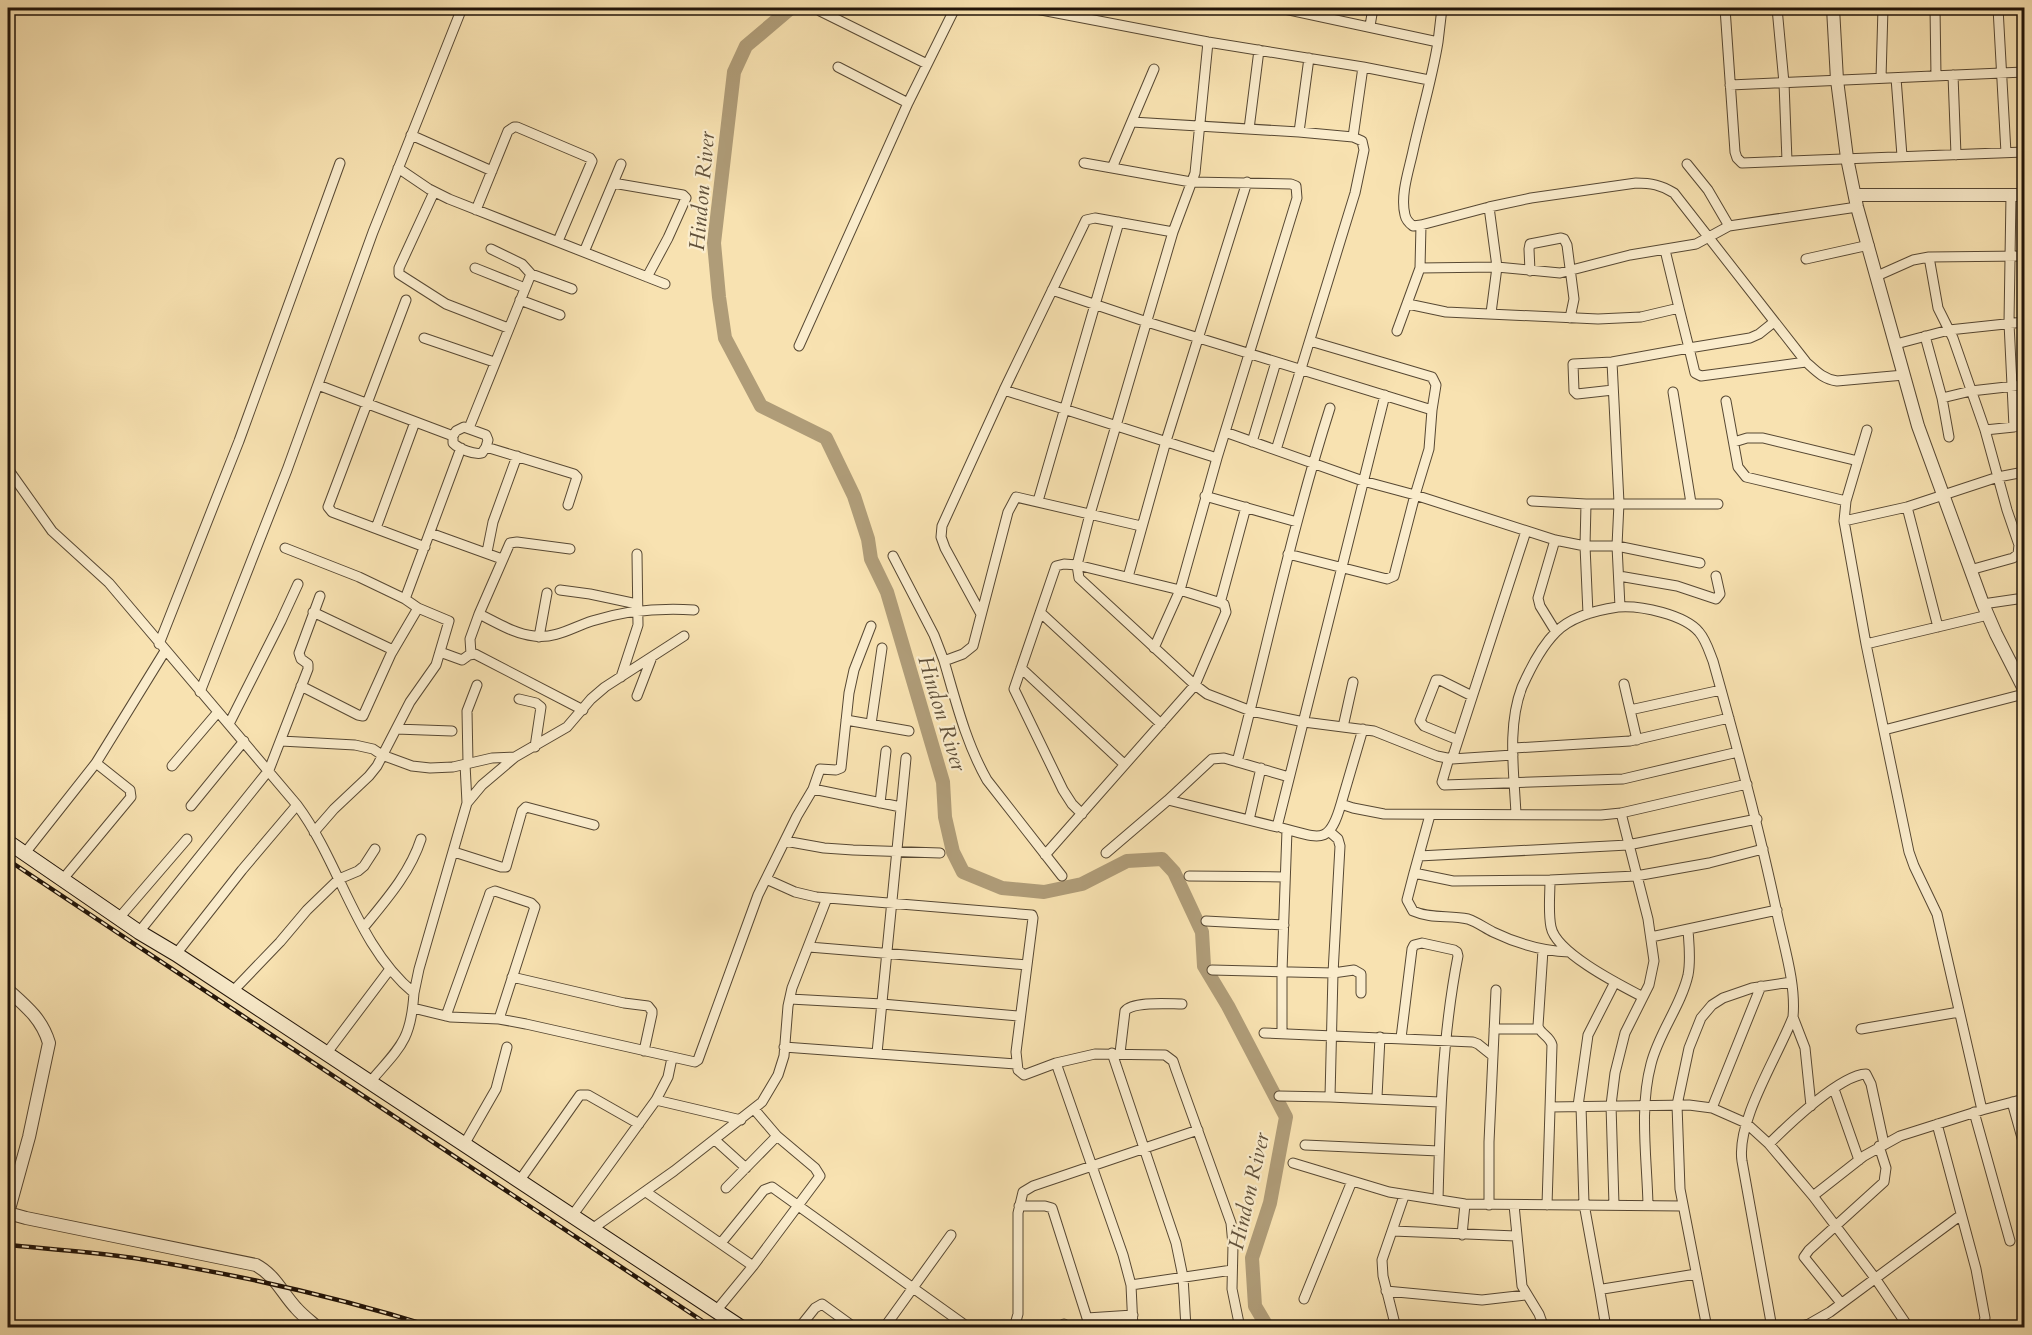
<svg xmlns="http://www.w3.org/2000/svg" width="2032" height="1335" font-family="Cardo,serif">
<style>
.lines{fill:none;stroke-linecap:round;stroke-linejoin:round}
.river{stroke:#af9c78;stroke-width:14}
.minor-casing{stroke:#574833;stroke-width:11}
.tertiary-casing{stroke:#574833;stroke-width:14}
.secondary-casing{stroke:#211409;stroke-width:16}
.minor{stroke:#faeccc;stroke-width:9}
.tertiary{stroke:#faeccc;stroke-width:12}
.secondary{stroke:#faeccc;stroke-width:14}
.rail-casing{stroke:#211409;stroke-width:4.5}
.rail{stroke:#faeccc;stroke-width:2;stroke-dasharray:7;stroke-linecap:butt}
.labels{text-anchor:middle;stroke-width:4.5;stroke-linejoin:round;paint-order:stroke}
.water-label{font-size:22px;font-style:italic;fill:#61513b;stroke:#faeccc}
</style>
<rect width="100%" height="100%" fill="#f8e2b1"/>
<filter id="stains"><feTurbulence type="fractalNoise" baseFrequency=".00333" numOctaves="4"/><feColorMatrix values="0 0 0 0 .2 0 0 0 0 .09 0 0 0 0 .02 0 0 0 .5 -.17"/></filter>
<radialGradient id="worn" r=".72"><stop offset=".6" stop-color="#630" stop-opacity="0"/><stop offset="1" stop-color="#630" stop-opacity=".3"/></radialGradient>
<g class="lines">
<path class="river" d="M791,8L746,46L734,72L714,243L719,297L725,338L761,406L826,438L854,496L868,539L871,559L887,592L943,782L945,817L953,852L963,872L1002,888L1044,892L1082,884L1127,861L1162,859L1174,872L1202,932L1204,966L1228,1006L1286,1117L1270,1203L1252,1258L1255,1306L1268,1328"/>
<g class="minor-casing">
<path id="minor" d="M1031,8L1208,42L1363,67L1429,80
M1280,8L1438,42L1442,8
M1725,8L1735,152L1737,158L1742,163L2024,152
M1777,8L1784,83L1787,161
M1935,8L1936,76
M1998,8L2006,153
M820,11L927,64
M1370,26L1373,8
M1208,42L1195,173L1173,232L1090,514L1077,565L1079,578L1195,685L1207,694L1251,711L1304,722L1374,731L1437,756L1452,759L1513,755
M1438,42C1432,79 1421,115 1413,151C1409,170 1400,195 1405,215C1406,220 1409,223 1413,226L1421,225L1489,207L1531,198L1636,183C1651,183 1661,185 1674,193L1806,362C1816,371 1823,379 1837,381L1904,375
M838,67L908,103
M1953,75L1956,155
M1881,78L1883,8
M1896,78L1902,156
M1730,85L2024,72
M1132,122L1299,132L1353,137L1362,141L1364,150L1355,193L1276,450
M1249,129L1259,50
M1299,132L1309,58
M411,135L492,171
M1353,137L1363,67
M1084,163L1191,182L1291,184L1296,186L1297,198L1225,432
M1687,164L1708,190L1729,226
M398,168L429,189L449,199L665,284
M1112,168L1154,69
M613,183L683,195L686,198L668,238L647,277
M434,192L399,268V274L446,304L508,328
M1489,207L1497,267L1491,313
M476,210L508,131L514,127H517L590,158L592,161L558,241
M491,249L522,264L531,274
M584,252L621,164
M1929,257L1938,308L1953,338L1985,430L2007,510L2019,545L2018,554L2013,558L1970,570
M1806,259L1869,245
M475,268L525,288
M1420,268L1497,267L1560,273L1630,255L1696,244L1729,226L1857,207
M1530,271L1529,249L1530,244L1561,238L1564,239L1567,245L1574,299L1570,318
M1877,276L1913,260L1929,257L2024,256
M1052,290L1147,322L1432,410L1429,449L1415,495L1394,576L1387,579L1288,554
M406,300L328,507L332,512L425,547
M520,300L560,315
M1408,304L1446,312L1598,319L1641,317L1679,308L1665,250
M1679,308L1689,348L1750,338L1759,334L1774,322
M1397,331L1420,268L1421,225
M1925,336L1942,398L1971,391L2024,385
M424,338L494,362
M1310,341L1432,377L1436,385L1432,410
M1896,344L1949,330L2024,322
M799,346L908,103L955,8
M1612,362L1619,503L1617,546L1620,607
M318,385L453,436V443C459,449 474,455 482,453L486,447L574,474L577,477L568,505
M1004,390L1086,220L1095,218L1173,232
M1613,390L1577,394L1574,391L1573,364L1612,362L1689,348L1695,373L1701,376L1806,362
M1673,392L1691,503
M1942,398L1949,437
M1726,401L1738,467L1746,477L1846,501
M469,428L531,274L572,289
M1985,430L2014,427L2009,323L2011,195
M453,436L456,431L464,427L486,435L488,440L486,447
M1252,442L1276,362
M1734,442L1747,438H1763L1858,461
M8,469L52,531L109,583L297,805C341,864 356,945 414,993C411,1041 400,1047 370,1082
M1205,496L1297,522
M1038,501L1119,222
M1532,501L1586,504H1718
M1586,504L1585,546H1617L1700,563
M1907,507L1938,627
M1844,521L1846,501L1867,430
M376,528L415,422
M430,533L502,559
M1555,540L1538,598L1540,606L1556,632
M285,548L359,577L405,599
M487,552L493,522L517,456
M893,556L934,635L944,661
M1619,576L1677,586L1716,599L1720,594L1716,576
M1128,577L1166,441L1247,182
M560,590L590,594L637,604
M1220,603L1246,507
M1983,604L2024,598
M313,612L393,650
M1041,613L1161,724
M479,614L510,543L517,542L570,549
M981,614L945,548L941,537L942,526L1004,390L1217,458L1225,432L1363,481L1415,495L1555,540L1585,546L1588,614
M539,637L547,593
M159,644L239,441L340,163
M1866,644L1988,615
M1154,648L1180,590L1217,458
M440,652L462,660L469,655L475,654L583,710
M471,654L470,639L479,614C496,622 514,634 534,636C556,639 573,627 592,621C624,611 661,608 694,610
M1021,668L1124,764
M621,677L638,625L637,554
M1624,684L1637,740
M301,686L358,715L363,716L391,654L418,608
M200,692L287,470L373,232L462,8
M637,696L652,657
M519,699L536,703L541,707L535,747
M1630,710L1721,690
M846,720L909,731
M229,724L281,621L298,584
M871,724L882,648
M1343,727L1353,682
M396,729L452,731
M1363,729L1341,804L1353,808L1384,814L1601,815L1621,813L1747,784
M1884,730L2024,694
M1458,740L1424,726L1420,721L1436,680H1440L1472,696
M281,741L355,745L373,749L382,755L412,766L430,768L453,767L492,758L515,757
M1514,748L1630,741L1729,718
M1449,758L1442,782L1444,785L1623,779L1738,752
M1452,759L1526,531
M1237,762C1268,643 1293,524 1330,408
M468,763L467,711L477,685
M465,764L467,803
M172,766L218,712
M813,789L901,807
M1168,800L1212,759L1224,758L1289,777
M880,803L886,751
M191,806L244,741
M1516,814C1514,772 1507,726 1522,687C1530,669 1542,646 1556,632C1571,617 1597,610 1618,607C1641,605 1685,615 1699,632C1706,640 1709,651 1713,661C1737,746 1760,831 1778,918C1785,950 1796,985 1793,1017C1778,1056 1736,1121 1742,1161L1772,1328
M1249,820L1261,768
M1282,828C1320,838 1329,846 1341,804
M314,832L334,809L369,776L377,766L410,702L436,665L449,621L418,608L405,599L461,448
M1330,832L1338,839L1340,846L1333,973L1330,1097L1440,1102
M785,841L824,848L853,850L940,853
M454,852L501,867H506L522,811L526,807L594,825
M25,853L96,763L165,651
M1106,853L1168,800L1277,827L1385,395
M1045,855L1195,685L1226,612L1224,604L1180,590L1077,565L1064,564L1056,566L1014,689L1063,790L1072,804L1082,814
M1419,856L1628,845L1757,819
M1414,873L1430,815
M1062,876L987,780C966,743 956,702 944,661L963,654L973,646L1008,512L1016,497L1141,526
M1189,876L1285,877
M63,879L131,797L130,790L96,763
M766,879L795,892L816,897L1032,915L1033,918L1016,1052L1018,1070L1024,1075L1056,1063L1095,1054L1165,1055L1173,1061L1176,1070L1231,1223L1233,1245L1232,1289L1240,1328
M1550,880C1550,895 1548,913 1551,927C1556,953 1620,985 1643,997
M119,918L187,839
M1206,921L1284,925
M364,927C386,900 410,873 421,839
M139,932L269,770L308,669V664L301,659L299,653L320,596
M1651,937L1777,910
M809,947L1027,965
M1543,950L1538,1026C1540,1034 1550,1036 1552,1045L1547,1205
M1569,952C1541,951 1518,944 1493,932C1485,928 1477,922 1468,919C1449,915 1431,919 1413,911L1407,900L1414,873L1453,881L1550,880L1636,876L1709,863L1763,849
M176,954L242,870L297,805
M1212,970L1333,973L1354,970L1361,974V993
M512,977L624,1003L648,1006L652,1011V1014L644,1051
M233,991L280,942L307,910L339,879L358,871L364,866L375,849
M414,993L419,969L467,803L482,785L515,757L567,727L591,699L605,687L684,636
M790,999L882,1004L1019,1016
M413,1008L450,1017L499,1019L526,1024L695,1062L698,1060L758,895L797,816L813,789L820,769L836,770L841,768L849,693L854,670L871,626
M446,1016L489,896L490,893L495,891L531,903L535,907L499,1019
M1793,1017L1805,1048L1811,1106
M1494,1029H1539
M1861,1029L1959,1012
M1264,1033L1473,1042L1478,1044L1493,1056
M1282,1033V971L1287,830
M1401,1038L1412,949L1414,945L1422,943L1454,950L1457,952L1458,956C1442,1037 1440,1119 1438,1200
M784,1047L1016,1064
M877,1053L906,758
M1112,1053L1176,1243L1183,1277L1186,1328
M1120,1053L1125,1011C1133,1001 1169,1004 1182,1004
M326,1054L390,969
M1056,1063L1123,1255L1131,1285L1133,1328
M1834,1089L1859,1160
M1279,1096L1330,1097
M1377,1097L1380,1037
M656,1100L741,1120
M2012,1102L2024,1145
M1578,1106L1588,1035L1615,982
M1581,1106L1584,1204L1600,1292
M1550,1107L1689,1105L1712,1108L1746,1123L1769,1144L1813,1196L1875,1278L1909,1328
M1712,1108L1761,986
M1982,1110L1937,914L1914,866L1909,852L1866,644L1844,521L1907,507L1998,477L2024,472
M1974,1112L2010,1241
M1937,1124L1976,1269L1985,1318L1983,1325L1969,1328
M715,1140L746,1168
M465,1143L496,1089L507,1047
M1769,1144C1788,1125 1840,1075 1866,1074L1871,1084L1884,1144
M1305,1145L1439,1151
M1293,1163L1389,1192L1465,1204L1682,1206
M520,1180L580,1095H588L639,1124
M726,1188L777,1136
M646,1192L753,1266
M1813,1196L1864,1156L1900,1136L1982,1110L2024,1099
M1489,1205V1142L1496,990
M1514,1205L1522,1286L1539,1314L1544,1328
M1614,1205L1611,1105L1615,1073L1625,1033L1649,985L1654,961L1648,919L1621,813
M1648,1205C1647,1159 1639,1109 1651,1064C1659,1032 1681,1006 1688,975C1691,960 1689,945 1688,930
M1019,1206H1045L1052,1208L1087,1318L1133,1315
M572,1216L656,1100L668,1077L672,1058
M592,1229L674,1171L762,1102L778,1075L784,1056L788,1006L792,988L827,898
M1393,1231L1516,1236
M1462,1235L1465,1204
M721,1243L764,1190L772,1187L969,1328
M1131,1285L1232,1270
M1386,1291L1482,1300L1526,1295
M1304,1299L1352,1181
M1841,1303L1804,1257L1809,1250L1884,1182L1886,1168L1879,1146
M716,1311L753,1266L820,1176L815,1168L777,1136L754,1109
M1064,1324V1328
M799,1328L815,1308L822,1304L855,1328
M884,1328L951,1235
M1014,1328L1018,1314V1213L1023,1192L1033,1186L1198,1130
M1396,1328L1383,1276L1382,1260L1404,1196
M1606,1328L1600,1292L1603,1289L1696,1274
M1707,1328L1680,1189L1677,1105L1689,1048L1701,1018L1712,1005L1723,998L1752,988L1791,982
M1795,1328L1809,1324L1830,1312L1961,1215"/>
</g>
<g class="tertiary-casing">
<path id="tertiary" d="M1833,8L1837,80L1847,158L1857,207L1918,426L1983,604L1996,634L2024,689
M1855,195H2024
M8,990C26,1006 42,1019 49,1043L29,1137L8,1213L26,1218L256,1265C275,1275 282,1293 296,1308C302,1315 310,1321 318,1328"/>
</g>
<g class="secondary-casing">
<path id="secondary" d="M8,842L139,932L176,954L742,1328"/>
</g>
<use href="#minor" class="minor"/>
<use href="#tertiary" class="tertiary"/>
<use href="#secondary" class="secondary"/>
<g class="rail-casing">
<path id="rail" d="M8,860L713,1328
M8,1245C50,1249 93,1252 134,1258C236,1274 338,1297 436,1328"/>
</g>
<use href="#rail" class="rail"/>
</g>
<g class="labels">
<g class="water-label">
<text transform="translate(701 191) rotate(-85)" y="8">Hindon River</text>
<text transform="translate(943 713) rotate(73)" y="8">Hindon River</text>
<text transform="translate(1248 1191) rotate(-77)" y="8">Hindon River</text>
</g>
</g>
<rect width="2032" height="1335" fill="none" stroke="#f8e2b1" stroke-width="30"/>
<rect x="9" y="9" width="2014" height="1317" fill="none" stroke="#211409" stroke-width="3"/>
<rect x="15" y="15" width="2002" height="1305" fill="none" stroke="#211409" stroke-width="1.5"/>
<rect width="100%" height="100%" filter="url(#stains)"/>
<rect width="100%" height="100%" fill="url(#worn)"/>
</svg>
